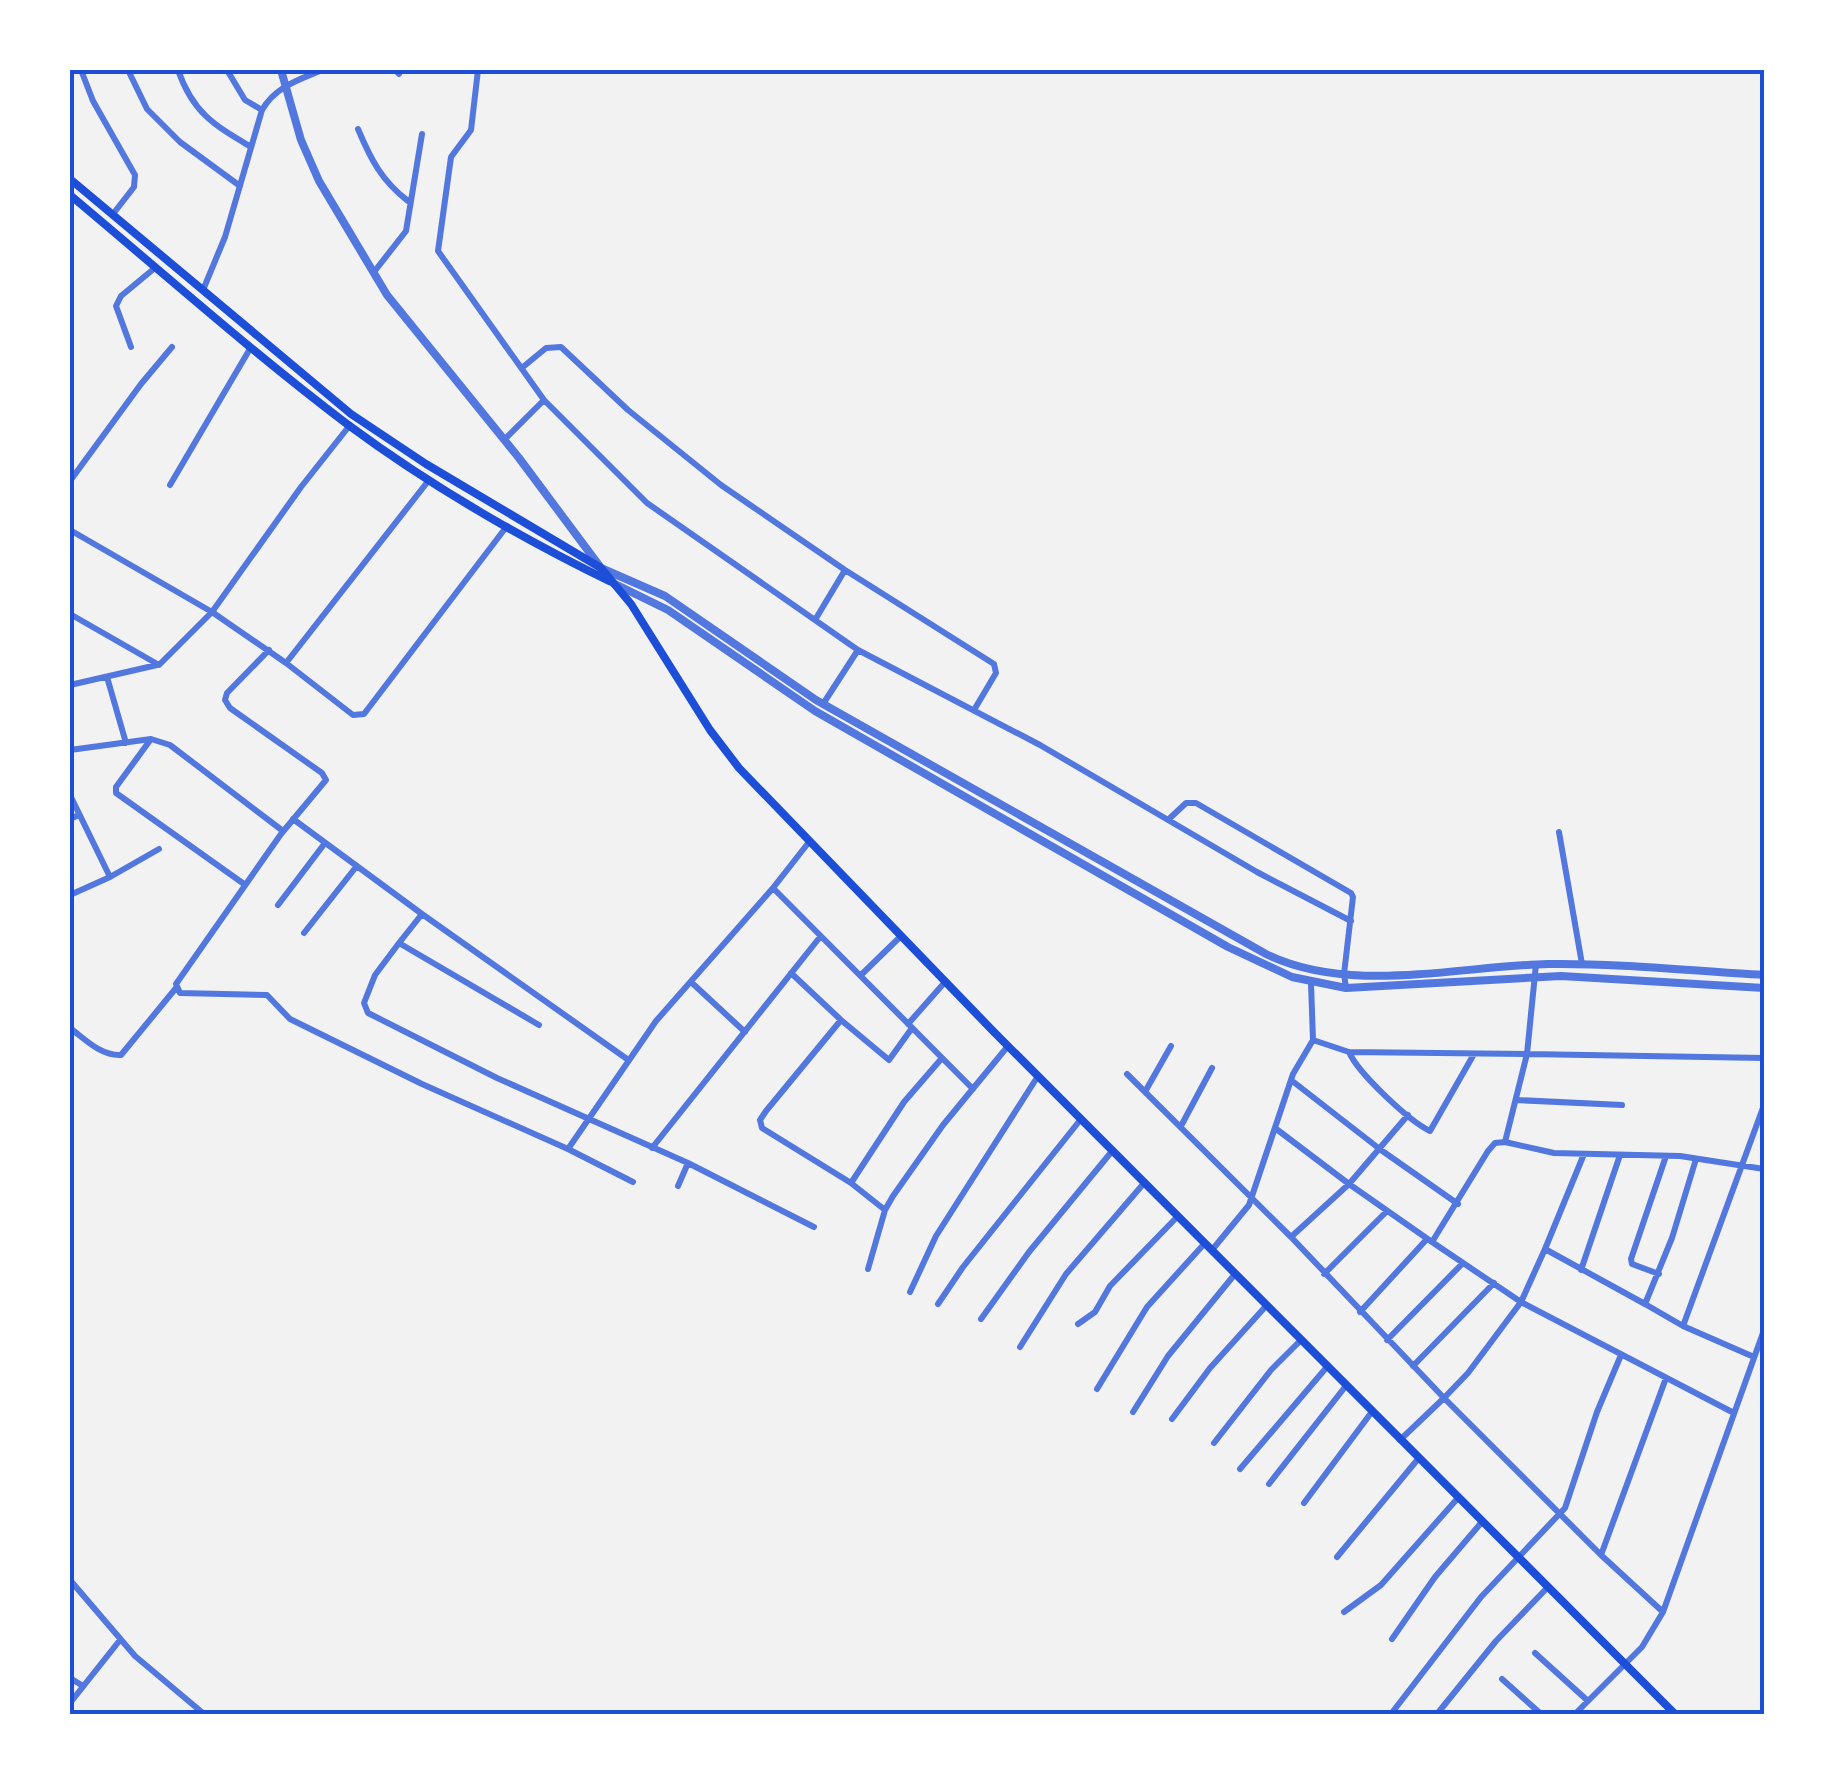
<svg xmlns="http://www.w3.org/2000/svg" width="1834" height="1784" font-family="'Roboto Condensed',sans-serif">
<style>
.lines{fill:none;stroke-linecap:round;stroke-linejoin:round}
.minor{stroke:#5277de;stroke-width:6}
.tertiary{stroke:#5277de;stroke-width:8}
.secondary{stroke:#1d4ed8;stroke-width:8}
.neatline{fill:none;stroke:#1d4ed8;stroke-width:4}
</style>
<rect width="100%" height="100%" fill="#f2f2f2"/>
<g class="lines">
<path class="minor" d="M81,70L93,101L135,175L134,187L113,214
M128,70L147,109L180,142L240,186
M178,70C193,113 214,125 251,147
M227,70L245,100L262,110
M395,70L399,74
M478,70L471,130L451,157L438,251L544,400
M358,129C371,160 382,181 408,201
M374,272L406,231L422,134
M203,290L225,237L262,110C275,87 298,80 322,70
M131,347L116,306L121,296L156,267
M523,367L546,348L561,347L628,410L721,485L845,570L994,664L996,673L974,710
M504,440L544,400L647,503L858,650
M70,481L141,384L172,347
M170,485L251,347
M70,530L212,612L301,487L350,425
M70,614L159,665L212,612L286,663L429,480
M815,620L845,570
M269,650L227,693L225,700L230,708L322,773L326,780L281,834L176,984L180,993L267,995L290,1019L422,1084L568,1149L656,1021L773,888
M286,663L353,715L364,714L507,526
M107,677L126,743
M70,685L157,665
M823,704L858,650L1040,745L1257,872L1351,921
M70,750L151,739
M70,795L110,877L70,895
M70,819L79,815
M293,819L422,914L399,943L539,1025
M1169,819L1186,803H1196L1351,893L1353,897L1344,974L1346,988
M1559,832L1582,964
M809,842L773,888L973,1089
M110,877L159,849
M244,884L116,793V787L151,739L170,745L283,831
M278,905L325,843
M422,914L627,1059
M304,933L356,867
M399,943L375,975L364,1003L368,1013L497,1078L688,1163
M1536,964L1527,1054L1764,1058
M791,973L841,1020
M861,975L901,936
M691,982L745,1032
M1311,983L1313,1040L1349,1052L1527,1054L1505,1142L1554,1153L1680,1156L1764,1169
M908,1024L945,982
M70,1028C86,1040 101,1056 121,1055L176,988
M912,1028L889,1060L841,1020L766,1111L760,1120L762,1128L851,1183L904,1102L942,1058
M1349,1052C1358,1073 1409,1121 1430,1131L1474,1054
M1127,1074L1291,1237L1444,1398L1400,1440
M1291,1080L1381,1150L1458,1204
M1146,1090L1171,1046
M1516,1100L1622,1105
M1181,1126L1212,1068
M1275,1128L1349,1184L1408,1115
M652,1148L820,937
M568,1149L633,1182
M1584,1154L1545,1249L1645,1304
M851,1183L885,1210
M678,1186L688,1163L814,1227
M1291,1237L1349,1184L1432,1242L1488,1151L1495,1143L1505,1142
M1432,1242L1521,1302L1734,1413
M1545,1249L1521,1302L1468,1373L1444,1398L1601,1555
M1212,1250L1249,1205L1293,1074L1313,1040
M868,1269L885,1210L893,1196L943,1125L1008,1046
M1581,1270L1620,1155
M1324,1274L1387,1211
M1659,1274L1632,1264L1631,1259L1666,1156
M910,1292L936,1236L1038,1076
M938,1304L963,1267L1081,1119
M1360,1312L1427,1239
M981,1319L1029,1252L1113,1150
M1078,1324L1095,1312L1110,1286L1178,1216
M1683,1326L1645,1304L1672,1238L1696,1159
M1387,1340L1463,1263
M1020,1347L1066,1274L1145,1182
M1754,1357L1683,1326L1764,1105
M1413,1366L1494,1283
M1097,1389L1147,1307L1205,1243
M1133,1412L1168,1356L1235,1274
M1172,1419L1210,1368L1266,1306
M1214,1443L1271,1370L1300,1341
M1240,1469L1326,1368
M1269,1484L1345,1387
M1304,1503L1371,1413
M1337,1557L1418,1459
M70,1580L135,1656L204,1714
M1344,1612L1381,1585L1457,1499
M1663,1612L1601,1555L1666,1378
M1392,1639L1435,1577L1481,1523
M1535,1653L1588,1701
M70,1678L83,1686
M1502,1679L1541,1714
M70,1703L120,1640
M1391,1714L1481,1597L1565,1508L1597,1412L1621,1355
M1437,1714L1496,1641L1547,1588
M1575,1714L1642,1647L1663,1612L1764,1330"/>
<path class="tertiary" d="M281,70L301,140L319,181L387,295L519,458L601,568L665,596L816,700L1266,954C1349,995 1459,966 1548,964C1620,963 1692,971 1764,975
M613,583L668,610L815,711L1228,947L1292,977L1346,988L1561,976L1764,988"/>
<path class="secondary" d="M70,179L351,414L426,464L601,568L631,604L710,730L739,768L993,1031L1675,1714
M70,195C162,272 252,352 347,424C428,484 519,537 609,581"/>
</g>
<rect width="1834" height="1784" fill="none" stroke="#ffffff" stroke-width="145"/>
<rect x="72" y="72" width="1690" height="1640" class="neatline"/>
</svg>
